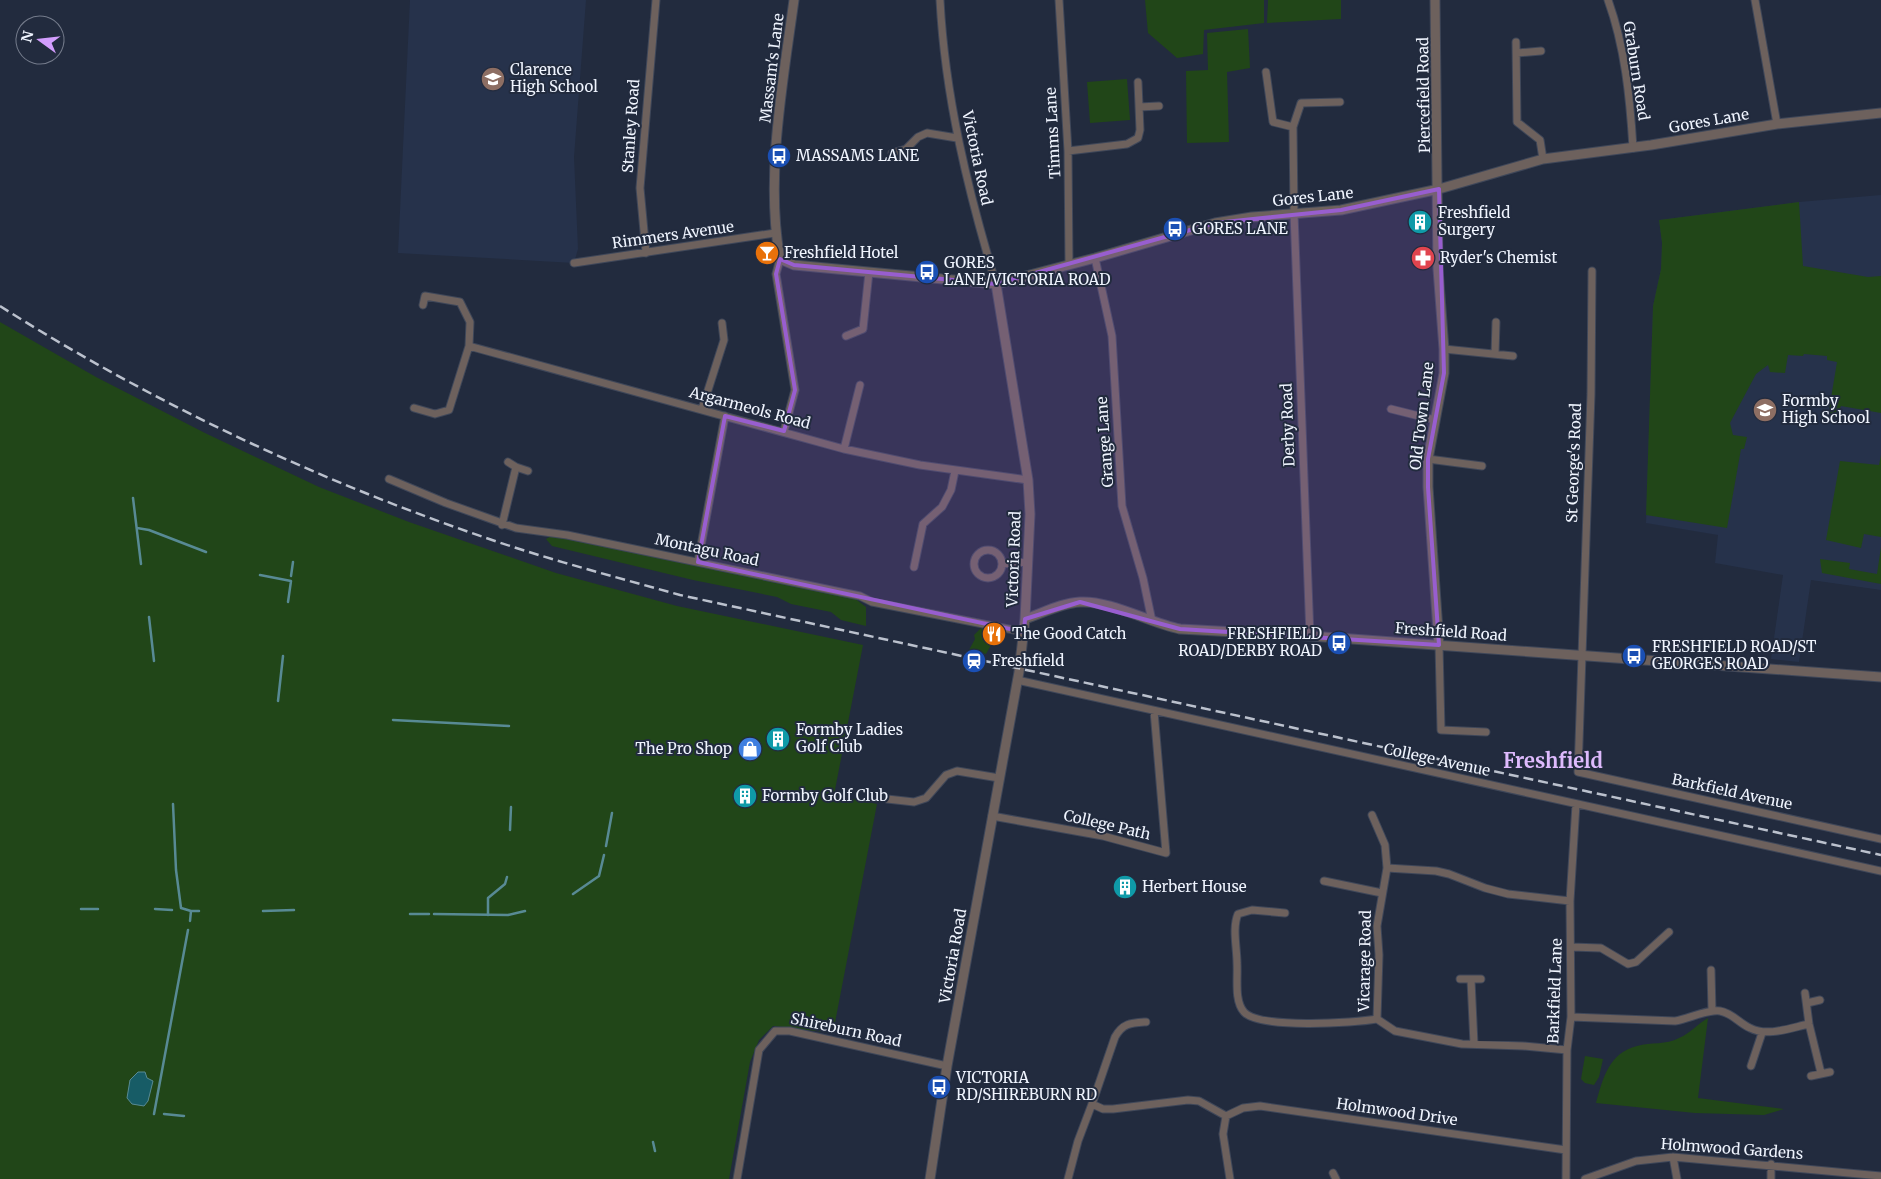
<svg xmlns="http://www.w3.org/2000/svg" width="1881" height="1179" font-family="Merriweather,serif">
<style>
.built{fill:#26324b}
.green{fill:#214618}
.water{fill:#175c66;stroke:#588a94}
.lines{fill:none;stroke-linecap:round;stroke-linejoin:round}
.stream{stroke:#588a94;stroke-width:2.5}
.minor-casing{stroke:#3f4759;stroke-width:9}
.tertiary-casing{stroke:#3f4759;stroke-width:11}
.minor{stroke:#6d615d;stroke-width:7}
.tertiary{stroke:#6d615d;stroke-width:9}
.rail{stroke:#bbc1cd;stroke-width:2.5;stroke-dasharray:10 5;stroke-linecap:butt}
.marked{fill:#985ecf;fill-opacity:0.2;stroke:#985ecf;stroke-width:4;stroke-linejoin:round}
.labels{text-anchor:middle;stroke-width:4;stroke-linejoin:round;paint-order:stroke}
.street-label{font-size:15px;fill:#eff4fe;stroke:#222b3e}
.poi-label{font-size:15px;fill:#eff4fe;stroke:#222b3e;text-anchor:start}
.district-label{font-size:20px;font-weight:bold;fill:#debafd;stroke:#222b3e}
</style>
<rect width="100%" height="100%" fill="#222b3e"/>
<path class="built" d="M410,0H586L574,157L578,249L574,263L398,253Z
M1881,195V590L1811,580L1799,662L1771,659L1783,575L1715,563L1718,535L1646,523L1653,306L1661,269L1662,243L1659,220L1799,202Z"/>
<path class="green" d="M1145,0H1264V23L1204,30L1203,54L1177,58L1148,33Z
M1268,0H1341V19L1267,23Z
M1248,29L1250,68L1227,72L1229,142L1187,143L1186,71L1208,70L1207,33Z
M1127,79L1130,120L1090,123L1087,82Z
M1799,202L1803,266L1868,277L1881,276V413L1841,406L1838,413L1835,412L1833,417L1828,416L1837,362L1827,360V356L1804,354L1803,356L1788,355L1785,373L1770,372L1768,365L1756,374L1730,423L1733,435L1747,437L1744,449H1741L1727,528L1646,515L1653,306L1661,269L1662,243L1659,220Z
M0,322L96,377L205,433L319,487L409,522L556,573L677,606L863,645L834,795L877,804L833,1033L773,1026L759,1040L750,1062L729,1179H0Z
M1881,455V537L1864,534L1861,548L1826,540L1840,461L1879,465Z
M553,535L849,594L866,607V626L841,620L831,612L791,604L777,597L693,580L552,546L546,539Z
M1881,547V584L1822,573L1820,559L1850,563L1849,569L1877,574Z
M981,628L991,631L990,637L995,638L986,654L969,650L975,639L974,635Z
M1708,1018L1698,1098L1784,1109L1764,1115L1695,1113L1596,1103C1603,1078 1609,1053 1637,1046C1651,1042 1666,1045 1679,1038C1691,1033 1697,1024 1708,1018Z
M1585,1056L1603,1059L1599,1077L1594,1085L1585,1083L1581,1079Z"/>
<path class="water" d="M138,1072H145L147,1078L153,1081L148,1101L144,1106L132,1104L127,1098L130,1080Z"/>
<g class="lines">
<path class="stream" d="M133,498L141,564
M137,528L149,530L206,552
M260,575L291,581L288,602
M291,576L293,562
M149,617L154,661
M278,701L283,656
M393,720L509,726
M173,804L176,870L181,908L191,911H199
M510,830L511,807
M606,846L612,813
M573,894L599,876L604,855
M81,909H98
M155,909L172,910
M263,911L294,910
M410,914H429
M434,914L508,915L525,911
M488,915V898L505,884L507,877
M190,921L191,911
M154,1114L188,930
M164,1114L184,1116
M653,1142L655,1151"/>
<g class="minor-casing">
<path id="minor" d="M940,0C945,97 968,191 996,284
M1059,0L1068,151L1069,265
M1608,0C1625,47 1630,98 1633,148
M1755,0L1777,124
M1516,42L1517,122L1540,140L1543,159
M1517,53L1541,51
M1266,72L1273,122L1293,127
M1139,107L1159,106
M1068,151L1127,144L1138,138L1140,130L1138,82
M892,153L906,149L918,137L927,133L957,138
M646,253L640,188L656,0
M1095,258L1112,336L1122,506L1143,578L1152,621
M780,259L776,274L795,390L784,431
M574,263L775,233
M1592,271L1591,394L1578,772L1881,839
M846,336L863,329L869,272
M469,346L844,449L920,465L1028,480
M1444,349L1513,356
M1495,354L1496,322
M414,408L435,414L449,410L469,346L470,322L460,302L425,296L423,305
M702,409L724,340L722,323
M1391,409L1435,420
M844,449L860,385
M1428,459L1482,466
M508,462L516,467
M389,479L446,503L516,528L567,535L860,596L872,602L1024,632
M502,525L516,467L528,471
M974 564a14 14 0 1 1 28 0a14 14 0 1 1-28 0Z
M698,562L725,416
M1002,564L1028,562
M914,567L923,524L942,507L951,490L955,471
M1310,636L1294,213L1293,127L1301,103L1340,102
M1439,645L1441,730L1486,732
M1017,680L1881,871
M887,799L914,802L926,798L946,775L957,771L999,778
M1372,815L1385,845L1387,868
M992,816L1103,836L1166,853L1154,711
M1324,881L1382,893
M1285,913L1252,910L1238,914C1232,928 1237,948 1237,963C1238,978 1234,1001 1244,1012C1259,1029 1354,1023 1377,1019
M1571,947L1601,948L1628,964L1636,962L1669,932
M1711,970L1712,1011
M1460,979H1481
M1471,980L1474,1044
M1805,993L1809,1024L1821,1073
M1807,1003L1820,1000
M1571,1017L1675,1021C1688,1019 1708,1009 1720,1011C1732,1013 1739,1023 1750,1028C1767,1037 1790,1028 1809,1024
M1567,1050L1523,1046L1462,1044L1395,1031L1377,1019L1379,955L1377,926L1387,868L1436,871L1449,874L1485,888L1508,894L1570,901
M1751,1066L1762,1033
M1811,1076L1830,1072
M1092,1104L1115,1037C1123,1023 1131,1023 1146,1022
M1226,1116L1243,1108L1260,1106L1566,1150
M1226,1116L1223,1134L1230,1179
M1673,1157L1677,1179
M1333,1173L1336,1179
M737,1179L759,1050L775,1031H790L947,1066
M1068,1179L1078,1141L1092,1104L1103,1109H1113L1188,1100L1199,1101L1226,1116
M1566,1179L1567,1050L1571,1017L1570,901L1576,804
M1585,1179L1636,1161L1673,1157L1881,1176
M1771,1179V1164"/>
</g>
<g class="tertiary-casing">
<path id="tertiary" d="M794,0C783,81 765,178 780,259L794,265L996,284L1095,258L1215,223L1252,217L1341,210L1439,189L1543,159L1651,145L1777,124L1881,113
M1435,0L1438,269L1444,349V373L1428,459V487L1439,645
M1025,619C1043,613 1061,603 1080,602C1110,600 1150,623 1180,629L1310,636L1881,677
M930,1179L947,1066L1019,672L1025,619L1030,514L1028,480L996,284"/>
</g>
<use href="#minor" class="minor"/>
<use href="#tertiary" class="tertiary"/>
<path class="rail" d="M0,306C154,404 325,484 498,542C558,562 619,578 680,595L1881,855"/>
</g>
<path class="marked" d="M1439,189L1444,373L1428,459V487L1439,645L1180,629L1080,602L1025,619L1024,632L698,562L725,416L784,431L795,390L776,274L780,259L794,265L996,284L1215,223L1341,210Z"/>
<defs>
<g id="school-disc" transform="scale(1.25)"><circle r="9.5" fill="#8d6e63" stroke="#222b3e"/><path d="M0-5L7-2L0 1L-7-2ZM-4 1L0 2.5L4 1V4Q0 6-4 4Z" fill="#fff"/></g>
<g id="bus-disc" transform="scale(1.25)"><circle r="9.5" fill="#1a4fb4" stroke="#222b3e"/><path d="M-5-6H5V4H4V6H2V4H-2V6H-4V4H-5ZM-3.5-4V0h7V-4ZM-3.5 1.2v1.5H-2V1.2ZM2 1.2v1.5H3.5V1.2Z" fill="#fff"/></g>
<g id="building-disc" transform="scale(1.25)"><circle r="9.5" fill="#0f9aa8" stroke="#222b3e"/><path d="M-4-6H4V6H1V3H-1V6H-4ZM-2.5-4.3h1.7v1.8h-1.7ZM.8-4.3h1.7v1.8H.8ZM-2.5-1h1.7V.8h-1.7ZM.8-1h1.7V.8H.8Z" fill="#fff"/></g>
<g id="bar-disc" transform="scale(1.25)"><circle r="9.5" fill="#e8710a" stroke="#222b3e"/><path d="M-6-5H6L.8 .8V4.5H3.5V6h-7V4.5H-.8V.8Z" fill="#fff"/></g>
<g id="pharmacy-disc" transform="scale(1.25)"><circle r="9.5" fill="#e0444e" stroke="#222b3e"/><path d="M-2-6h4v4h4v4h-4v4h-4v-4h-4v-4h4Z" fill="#fff"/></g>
<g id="restaurant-disc" transform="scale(1.25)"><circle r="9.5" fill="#e8710a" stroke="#222b3e"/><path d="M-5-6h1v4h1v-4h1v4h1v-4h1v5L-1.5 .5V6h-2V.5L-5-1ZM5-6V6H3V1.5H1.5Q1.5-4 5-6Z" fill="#fff"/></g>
<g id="station-disc" transform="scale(1.25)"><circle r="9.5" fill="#1a4fb4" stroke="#222b3e"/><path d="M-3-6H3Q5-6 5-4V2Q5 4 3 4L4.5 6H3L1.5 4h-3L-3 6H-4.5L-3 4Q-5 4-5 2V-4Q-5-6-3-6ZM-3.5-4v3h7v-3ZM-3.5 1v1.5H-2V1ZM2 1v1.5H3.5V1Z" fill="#fff"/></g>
<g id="shop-disc" transform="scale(1.25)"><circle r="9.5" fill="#3f7fe0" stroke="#222b3e"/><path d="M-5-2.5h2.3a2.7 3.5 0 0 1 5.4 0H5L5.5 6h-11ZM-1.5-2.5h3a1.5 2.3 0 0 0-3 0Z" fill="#fff"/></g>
</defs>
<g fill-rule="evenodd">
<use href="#school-disc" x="493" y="79"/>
<use href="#bus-disc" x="779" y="156"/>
<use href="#building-disc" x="1420" y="222"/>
<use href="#bus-disc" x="1175" y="229"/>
<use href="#bar-disc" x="767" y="253"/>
<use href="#pharmacy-disc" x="1423" y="258"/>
<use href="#bus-disc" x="927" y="272"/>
<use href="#school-disc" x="1765" y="410"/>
<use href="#restaurant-disc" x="994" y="634"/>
<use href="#bus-disc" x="1339" y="643"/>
<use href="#bus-disc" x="1634" y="656"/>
<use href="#station-disc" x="974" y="661"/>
<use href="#building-disc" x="778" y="739"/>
<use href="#shop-disc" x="750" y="749"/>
<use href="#building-disc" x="745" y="796"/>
<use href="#building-disc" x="1125" y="887"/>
<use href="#bus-disc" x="939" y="1087"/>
</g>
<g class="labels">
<g class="street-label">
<text transform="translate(772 68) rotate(-83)" y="5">Massam's Lane</text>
<text transform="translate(1636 71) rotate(81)" y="5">Graburn Road</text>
<text transform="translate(1424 95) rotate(-91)" y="5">Piercefield Road</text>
<text transform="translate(1709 121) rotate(-10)" y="5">Gores Lane</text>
<text transform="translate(631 126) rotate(-86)" y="5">Stanley Road</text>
<text transform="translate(1053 133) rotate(-93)" y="5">Timms Lane</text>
<text transform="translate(977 158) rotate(78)" y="5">Victoria Road</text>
<text transform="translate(1313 197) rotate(-6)" y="5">Gores Lane</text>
<text transform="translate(673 235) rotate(-8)" y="5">Rimmers Avenue</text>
<text transform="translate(750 408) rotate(15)" y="5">Argarmeols Road</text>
<text transform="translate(1422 416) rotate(-83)" y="5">Old Town Lane</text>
<text transform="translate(1288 425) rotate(-92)" y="5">Derby Road</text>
<text transform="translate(1105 442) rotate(-94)" y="5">Grange Lane</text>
<text transform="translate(1574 463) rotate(-88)" y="5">St George's Road</text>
<text transform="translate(707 550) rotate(12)" y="5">Montagu Road</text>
<text transform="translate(1014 559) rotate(-88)" y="5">Victoria Road</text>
<text transform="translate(1451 632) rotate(4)" y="5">Freshfield Road</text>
<text transform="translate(1437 760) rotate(12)" y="5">College Avenue</text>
<text transform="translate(1732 792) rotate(12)" y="5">Barkfield Avenue</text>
<text transform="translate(1107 825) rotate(13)" y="5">College Path</text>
<text transform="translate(953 956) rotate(-80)" y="5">Victoria Road</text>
<text transform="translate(1365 961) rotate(-89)" y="5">Vicarage Road</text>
<text transform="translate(1555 991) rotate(-88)" y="5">Barkfield Lane</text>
<text transform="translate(846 1030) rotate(12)" y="5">Shireburn Road</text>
<text transform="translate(1397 1112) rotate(8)" y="5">Holmwood Drive</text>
<text transform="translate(1732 1149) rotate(4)" y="5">Holmwood Gardens</text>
</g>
<g class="poi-label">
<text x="510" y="75">Clarence<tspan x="510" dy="17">High School</tspan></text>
<text x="796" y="161">MASSAMS LANE</text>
<text x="1438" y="218">Freshfield<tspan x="1438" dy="17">Surgery</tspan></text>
<text x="1192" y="234">GORES LANE</text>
<text x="784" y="258">Freshfield Hotel</text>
<text x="1440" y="263">Ryder's Chemist</text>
<text x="944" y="268">GORES<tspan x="944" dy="17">LANE/VICTORIA ROAD</tspan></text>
<text x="1782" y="406">Formby<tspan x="1782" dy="17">High School</tspan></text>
<text x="1012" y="639">The Good Catch</text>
<text x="1322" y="639" text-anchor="end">FRESHFIELD<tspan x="1322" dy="17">ROAD/DERBY ROAD</tspan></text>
<text x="1652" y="652">FRESHFIELD ROAD/ST<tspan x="1652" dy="17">GEORGES ROAD</tspan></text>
<text x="992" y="666">Freshfield</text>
<text x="796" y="735">Formby Ladies<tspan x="796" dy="17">Golf Club</tspan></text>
<text x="732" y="754" text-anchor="end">The Pro Shop</text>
<text x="762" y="801">Formby Golf Club</text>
<text x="1142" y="892">Herbert House</text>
<text x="956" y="1083">VICTORIA<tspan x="956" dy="17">RD/SHIREBURN RD</tspan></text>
</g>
<g class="district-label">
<text x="1553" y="768">Freshfield</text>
</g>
</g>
<g transform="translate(40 40) rotate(285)"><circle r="24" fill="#222b3e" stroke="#747b8b"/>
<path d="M0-4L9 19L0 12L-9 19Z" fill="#d29dfd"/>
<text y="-8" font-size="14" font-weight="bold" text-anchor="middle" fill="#eff4fe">N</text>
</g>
</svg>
